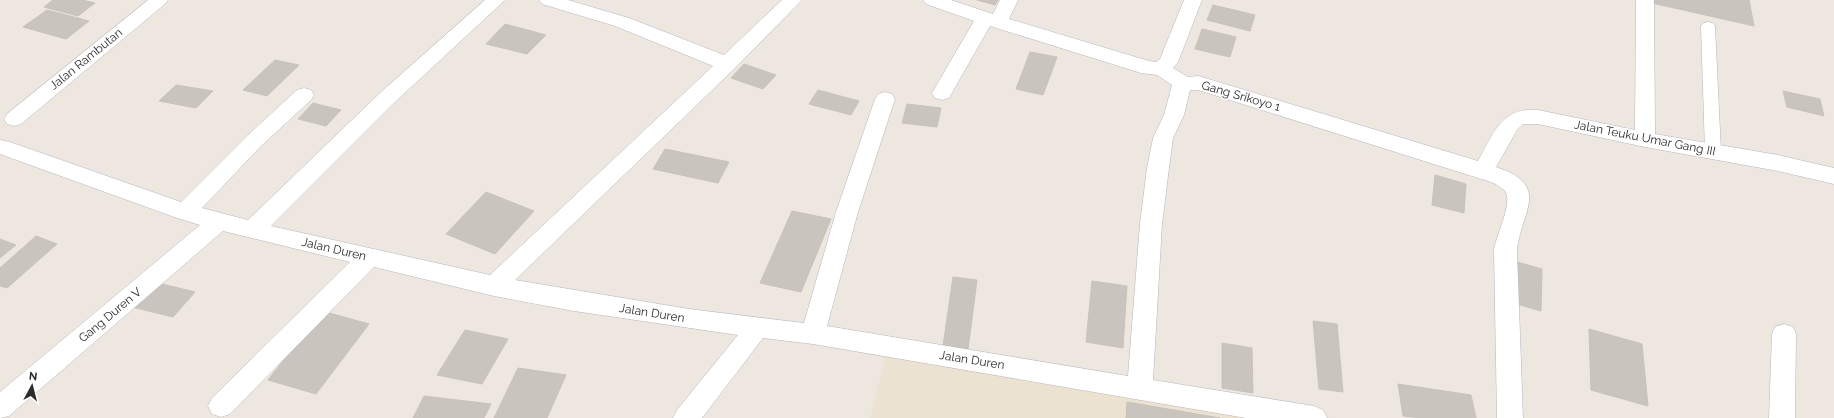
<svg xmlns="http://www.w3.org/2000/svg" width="1834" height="418" font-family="Raleway,sans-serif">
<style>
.education{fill:#ece2d2}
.building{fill:#c9c5be;stroke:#c8c2ba}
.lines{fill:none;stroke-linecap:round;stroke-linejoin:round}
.service-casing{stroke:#b4b6be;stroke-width:1}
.minor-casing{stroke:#b4b6be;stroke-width:1}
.service{fill:#fff;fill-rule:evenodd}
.minor{fill:#fff;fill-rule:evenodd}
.labels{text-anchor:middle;stroke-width:3;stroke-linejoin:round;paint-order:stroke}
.street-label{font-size:12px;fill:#2c2c2c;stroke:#fff}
</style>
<rect width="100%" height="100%" fill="#ede7e0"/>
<path class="education" d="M887,350L1331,418H870Z"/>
<path class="building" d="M53,0H82L95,3L78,16L44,7Z
M977,0H998L995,5Z
M1651,0H1749L1754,26L1652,3Z
M1213,5L1255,15L1250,31L1207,20Z
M47,10L89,21L66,39L23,27Z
M505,24L546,35L527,54L486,44Z
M1202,29L1236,37L1230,57L1195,49Z
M1030,52L1057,57L1043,95L1016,89Z
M275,60L299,65L267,96L243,90Z
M744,64L776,75L763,89L731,78Z
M176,85L213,91L196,108L159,101Z
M818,90L859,101L851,115L809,104Z
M1783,91L1820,99L1824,116L1787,107Z
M313,103L341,110L326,126L298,119Z
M907,104L941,108L937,127L902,123Z
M665,149L729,162L718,183L653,169Z
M1435,175L1466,184L1464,213L1432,205Z
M486,192L534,211L495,254L446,234Z
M792,211L831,219L801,292L760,283Z
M36,236L57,244L7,288L0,286V268Z
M0,239L16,245L0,258Z
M1514,261L1542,269L1541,311L1513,303Z
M953,277L977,280L968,349L943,346Z
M1092,281L1127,286L1123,348L1086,342Z
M154,282L195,292L173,317L132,307Z
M322,311L369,324L316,394L268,380Z
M1313,321L1337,324L1343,392L1319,389Z
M1589,329L1642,344L1648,406L1591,390Z
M465,330L508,339L482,384L437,375Z
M1222,343L1252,348L1253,393L1222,388Z
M518,368L566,375L547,418H494Z
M1398,384L1471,395L1476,418H1420L1403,416Z
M424,396L491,404L484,418H413Z
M1127,402L1220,418H1126Z"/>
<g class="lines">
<g class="service-casing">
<path id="service" d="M1708,22L1713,23L1715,26L1721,152L1718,156L1713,158L1708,156L1705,152L1701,26L1703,23Z"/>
</g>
<g class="minor-casing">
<path id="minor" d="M148,0H168L165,4L21,124L14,126L7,124L4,119L7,114Z
M485,0H505L394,103L271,226L490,275L713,66L615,26L542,4L539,0H568L629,18L724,55L782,0H802L734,69L515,280L689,309L804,323L836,212L875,99L878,94L885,92L892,94L895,99L858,212L827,326L1128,376L1140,224L1147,168L1153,138L1164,115L1172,85L1157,75L1141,73L990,26L949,98L942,100L935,98L932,93L974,21L926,4L923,0H951L993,14L1000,0H1018L1009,19L1149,61L1156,62L1160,59L1184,0H1202L1178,62L1173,68L1188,77L1198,76L1205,78L1478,161C1494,134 1500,107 1538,110L1635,130L1636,0H1654L1655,134L1778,155L1834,168V184L1778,171L1645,147L1538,124H1523L1517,130L1496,167C1553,186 1520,212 1517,251L1523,418H1497L1494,251C1495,237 1515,200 1504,190C1497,183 1485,180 1475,177L1198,90H1190L1184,115L1173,138L1169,168L1162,224L1153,380L1314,406L1323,410L1327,418H1246L813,344L763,338L702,418H673L677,410L738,335L574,311L494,296L374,267L230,414L221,417L212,414L208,406L212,398L350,262L223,231L9,416L0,418V392L200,225L177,218L0,154V140L10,142L181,202L247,136L297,90L304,88L311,90L314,95L311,100L261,146L202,208L248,220L380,93Z
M1784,324L1793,327L1796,334L1795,418H1769L1772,334L1775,327Z"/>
</g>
<use href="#service" class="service"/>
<use href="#minor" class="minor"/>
</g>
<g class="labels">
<g class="street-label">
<text transform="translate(86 59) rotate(-39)" y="4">Jalan Rambutan</text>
<text transform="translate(1241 96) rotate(16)" y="4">Gang Srikoyo 1</text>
<text transform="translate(1645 138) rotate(11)" y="4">Jalan Teuku Umar Gang III</text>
<text transform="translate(334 249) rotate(13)" y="4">Jalan Duren</text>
<text transform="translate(652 313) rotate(9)" y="4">Jalan Duren</text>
<text transform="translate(110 315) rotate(-40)" y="4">Gang Duren V</text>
<text transform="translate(972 360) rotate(9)" y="4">Jalan Duren</text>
</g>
</g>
<g transform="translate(32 386) rotate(7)" stroke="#ffffff" stroke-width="3" paint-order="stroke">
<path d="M0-3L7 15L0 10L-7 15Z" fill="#2c2c2c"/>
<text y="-6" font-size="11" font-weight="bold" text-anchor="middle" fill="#2c2c2c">N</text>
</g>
</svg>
